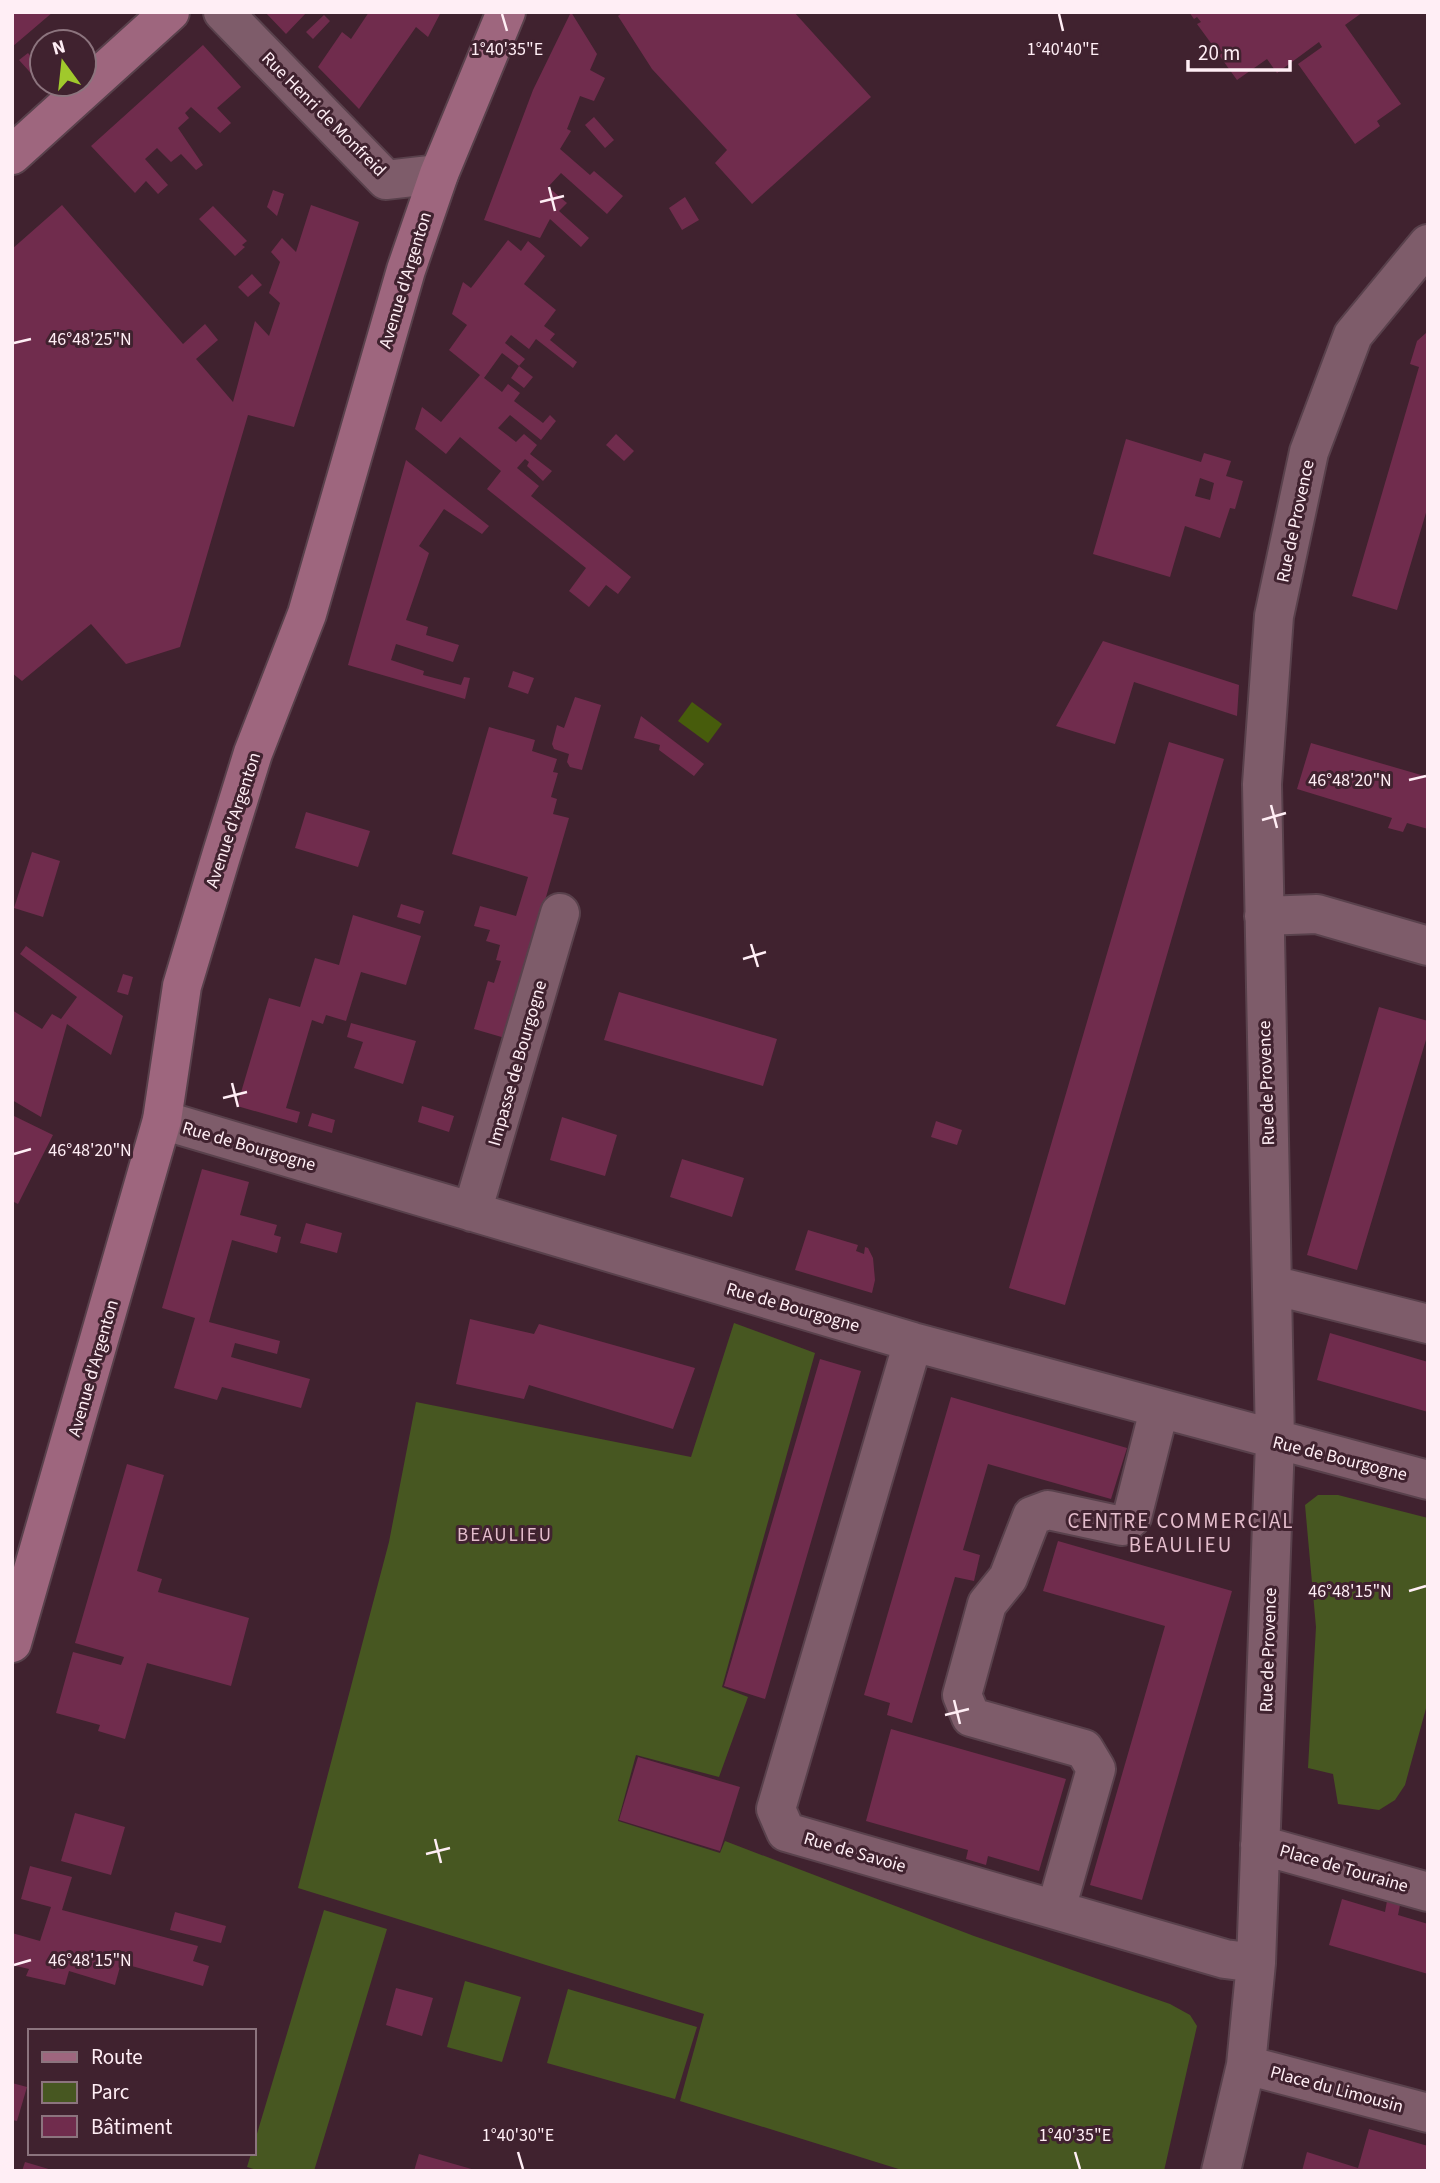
<svg xmlns="http://www.w3.org/2000/svg" width="1440" height="2183" font-family="'Source Sans 3',sans-serif">
<style>
.green{fill:#475721}
.water{fill:#475c0c}
.building{fill:#702c4d;fill-rule:evenodd}
.lines{fill:none;stroke-linecap:round;stroke-linejoin:round}
.minor-casing{stroke:#59414c;stroke-width:42}
.major-casing{stroke:#59414c;stroke-width:42}
.minor{stroke:#7e5c6a;stroke-width:38}
.major{stroke:#9e667e;stroke-width:38}
.ticks{fill:none;stroke:#ffeef5;stroke-width:2.5}
.labels{text-anchor:middle;stroke-width:6;stroke-linejoin:round;paint-order:stroke}
.street-label{font-size:18px;fill:#ffeef5;stroke:#40222f}
.neighbourhood-label{font-size:19px;letter-spacing:2px;fill:#e4bdcc;stroke:#40222f}
.quarter-label{font-size:21px;letter-spacing:2px;fill:#e4bdcc;stroke:#40222f}
.ticks-label{font-size:18px;text-anchor:middle;fill:#ffeef5;stroke:#40222f;stroke-width:6;stroke-linejoin:round;paint-order:stroke}
</style>
<rect width="100%" height="100%" fill="#40222f"/>
<path class="green" d="M734,1323L815,1353L722,1687L748,1697L719,1777L636,1755L618,1821L720,1853L725,1841L974,1936L1170,2004L1190,2015L1197,2026L1164,2171H905L680,2101L704,2014L298,1888L389,1542L416,1402L691,1457Z
M1318,1495H1338L1428,1518V1701L1405,1785L1395,1800L1379,1810L1338,1804L1333,1774L1308,1768L1316,1627L1305,1505Z
M324,1910L387,1929L314,2171H260L247,2167Z
M465,1981L521,1997L502,2062L447,2047Z
M568,1989L697,2027L675,2099L547,2063Z"/>
<path class="water" d="M692,702L722,724L708,743L678,721Z"/>
<path class="building" d="M12,12H53L12,47Z
M265,12H307L286,34Z
M369,12H441L428,37L416,27L359,109L318,67L342,32L351,39Z
M571,12L597,54L590,70L605,78L594,101L580,96L567,129L571,131L560,149L590,175L594,171L623,196L607,214L561,173L548,187L567,203L559,211L589,238L581,247L550,219L540,238L484,220L533,90Z
M623,12H794L871,97L752,204L715,163L727,150L652,69L618,16Z
M1189,12H1363L1345,25L1401,104L1377,121L1380,126L1355,144L1298,64L1322,47L1319,42L1277,73L1267,59L1237,80L1219,55L1223,53L1219,48L1216,50L1197,24L1201,22L1197,17L1194,19Z
M324,15L330,21L313,39L306,32Z
M203,45L241,87L217,108L231,123L220,133L191,107L185,113L189,118L178,128L203,165L196,170L181,154L171,162L157,148L145,159L168,185L158,194L146,181L135,193L91,146Z
M28,53L42,69V77L38,81L19,60Z
M594,117L614,140L605,148L585,125Z
M273,190L284,194L277,216L267,207Z
M685,197L699,220L682,230L669,208Z
M62,205L183,344L205,324L218,340L196,359L233,402L255,321L269,336L280,303L269,293L280,262L271,252L282,238L296,252L311,205L359,222L294,427L248,415L180,647L126,664L91,624L22,681L12,673V249Z
M213,206L247,241L242,245L245,247L235,256L199,219Z
M508,240L521,251L528,241L545,256L524,284L556,310L544,326L555,334L550,340L577,362L573,368L536,339L529,349L511,335L505,343L525,359L519,366L502,353L484,378L502,392L508,384L520,393L514,401L543,423L550,415L556,421L541,440L510,415L498,428L516,442L524,434L537,445L530,454L552,471L543,481L527,466L529,462L525,459L517,468L539,486L531,496L631,577L618,594L606,585L589,607L569,591L586,568L487,489L501,471L460,437L446,454L415,429L422,407L441,422L480,375L449,350L467,325L452,314L463,282L471,288Z
M252,274L262,285L248,297L238,287Z
M1426,333L1428,506L1397,610L1352,596L1419,367L1410,364L1414,351L1417,341Z
M519,366L533,377L524,388L511,378Z
M616,434L634,451L624,461L606,445Z
M1126,439L1201,462L1204,453L1231,461L1226,476L1243,481L1235,509L1230,508L1220,538L1185,526L1170,577L1093,554ZM1200,478L1214,483L1210,500L1195,496Z
M406,460L489,526L482,534L444,509L419,546L429,553L406,620L428,627L426,635L459,645L453,662L396,644L391,660L424,671L423,675L461,685L464,677L470,678L465,699L348,665Z
M1103,641L1239,685L1237,716L1134,682L1115,744L1056,726Z
M513,671L534,678L528,694L508,687Z
M575,697L601,705L582,770L570,767L567,762L569,754L554,749L552,744L557,725L564,728Z
M641,716L704,764L694,776L659,750L660,745L634,738Z
M489,727L535,740L532,751L557,759L553,772L558,773L551,797L557,799L553,814L569,818L505,1038L474,1029L488,981L494,983L501,961L496,960L500,945L486,941L490,930L474,926L480,906L516,916L528,877L452,854Z
M1169,742L1224,759L1065,1305L1009,1288Z
M1311,743L1428,777V829L1407,823L1403,832L1388,828L1392,818L1297,789Z
M306,812L370,831L358,867L295,848Z
M32,852L60,861L43,917L14,908Z
M401,904L424,911L420,924L397,917Z
M353,915L421,936L406,985L361,972L346,1021L326,1015L323,1024L312,1020L286,1108L300,1112L297,1123L237,1106L269,998L300,1007L315,958L339,965Z
M26,946L123,1016L111,1055L67,1024L41,1117L12,1100V1010L42,1029L52,1014L61,1019L77,997L20,954Z
M123,974L133,977L128,995L117,992Z
M619,992L777,1039L763,1086L604,1040Z
M1379,1007L1428,1021V1033L1357,1270L1307,1255Z
M351,1023L416,1041L403,1084L354,1068L363,1042L347,1037Z
M422,1106L454,1116L449,1132L418,1122Z
M312,1113L335,1120L332,1133L308,1126Z
M12,1115L53,1135L18,1204L12,1201Z
M562,1117L617,1135L605,1176L550,1160Z
M936,1121L962,1130L957,1145L931,1137Z
M682,1159L744,1178L732,1217L670,1197Z
M202,1169L249,1182L240,1215L277,1225L274,1235L281,1237L277,1253L232,1240L209,1322L280,1341L277,1354L235,1343L231,1357L310,1379L301,1408L222,1387L217,1400L174,1388L195,1318L162,1308Z
M306,1223L342,1233L337,1253L300,1243Z
M808,1230L858,1245L856,1251L864,1254L865,1247L868,1248L873,1258L875,1280L872,1293L795,1270Z
M470,1319L534,1334L539,1324L695,1368L673,1429L529,1385L524,1399L456,1384Z
M1330,1333L1428,1362V1412L1317,1380Z
M820,1359L861,1371L765,1699L724,1686Z
M951,1397L1127,1448L1111,1499L988,1464L963,1550L980,1555L974,1581L955,1577L912,1723L887,1715L890,1703L864,1695Z
M127,1464L164,1475L137,1571L162,1579L158,1592L249,1618L231,1686L147,1663L125,1739L98,1731L100,1725L56,1713L73,1652L121,1665L124,1657L75,1643Z
M1058,1541L1232,1591L1142,1900L1090,1885L1165,1626L1043,1591Z
M891,1729L1066,1779L1039,1871L988,1856L986,1865L966,1859L968,1850L866,1821Z
M638,1757L740,1787L720,1851L619,1820Z
M75,1813L125,1827L111,1875L61,1861Z
M30,1866L72,1877L62,1910L198,1946L193,1961L209,1966L203,1986L121,1963L115,1985L69,1971L65,1985L26,1976L29,1969L12,1965V1933L40,1941L51,1907L21,1899Z
M1342,1899L1385,1912L1387,1901L1400,1905L1398,1915L1428,1924V1974L1329,1945Z
M175,1912L226,1926L221,1943L170,1930Z
M396,1988L433,1998L422,2036L386,2025Z
M12,2083L27,2087L17,2121L12,2120Z
M1369,2129L1428,2146V2171H1302L1307,2152L1358,2168Z
M419,2154L475,2170V2171H414Z
M25,2162L52,2170V2171H22Z"/>
<g class="lines">
<g class="minor-casing">
<path id="minor" d="M223,12L386,180L439,174
M1264,916L1317,914L1428,946
M162,1120L913,1342L1428,1480
M472,1212L560,913
M1272,1285L1428,1324
M913,1342L776,1809L786,1832L1225,1959L1256,1963
M1260,1845L1428,1892
M1056,1909L1096,1769L1084,1749L971,1717L962,1695L987,1604L1008,1578L1032,1516L1048,1510L1122,1526L1132,1517L1159,1410
M1246,2065L1428,2113
M1221,2171L1246,2065L1256,1963L1275,1442L1262,784L1274,616L1309,452L1353,335L1428,244"/>
</g>
<g class="major-casing">
<path id="major" d="M12,155L170,12
M12,1643L162,1120L182,986L222,853L253,753L307,614L406,270L439,174L506,12"/>
</g>
<use href="#minor" class="minor"/>
<use href="#major" class="major"/>
</g>
<path class="ticks" d="M502,14L507,31M1059,14L1063,31M549,187L555,211M540,202L564,196M14,343L31,339M1409,780L1426,776M1271,805L1277,828M1262,820L1286,813M751,944L758,967M743,959L766,952M232,1083L238,1107M223,1098L247,1092M14,1154L31,1149M1409,1591L1426,1586M954,1700L960,1724M945,1715L969,1709M435,1839L441,1863M426,1854L450,1848M14,1965L31,1960M518,2152L523,2169M1075,2152L1080,2169"/>
<g class="labels">
<g class="street-label">
<text transform="translate(324 114) rotate(45)" y="6">Rue Henri de Monfreid</text>
<text transform="translate(405 280) rotate(-73)" y="6">Avenue d'Argenton</text>
<text transform="translate(1295 521) rotate(-78)" y="6">Rue de Provence</text>
<text transform="translate(233 820) rotate(-72)" y="6">Avenue d'Argenton</text>
<text transform="translate(517 1063) rotate(-74)" y="6">Impasse de Bourgogne</text>
<text transform="translate(1266 1083) rotate(-92)" y="6">Rue de Provence</text>
<text transform="translate(249 1146) rotate(16)" y="6">Rue de Bourgogne</text>
<text transform="translate(793 1307) rotate(16)" y="6">Rue de Bourgogne</text>
<text transform="translate(93 1368) rotate(-74)" y="6">Avenue d'Argenton</text>
<text transform="translate(1340 1458) rotate(14)" y="6">Rue de Bourgogne</text>
<text transform="translate(1268 1650) rotate(-88)" y="6">Rue de Provence</text>
<text transform="translate(855 1852) rotate(16)" y="6">Rue de Savoie</text>
<text transform="translate(1344 1868) rotate(16)" y="6">Place de Touraine</text>
<text transform="translate(1337 2089) rotate(15)" y="6">Place du Limousin</text>
</g>
<g class="neighbourhood-label">
<text x="505" y="1541">BEAULIEU</text>
</g>
<g class="quarter-label">
<text x="1181" y="1528">CENTRE COMMERCIAL<tspan x="1181" dy="24">BEAULIEU</tspan></text>
</g>
</g>
<g class="ticks-label">
<text x="1063" y="55">1°40'40"E</text>
<text x="507" y="55">1°40'35"E</text>
<text x="90" y="345">46°48'25"N</text>
<text x="1350" y="786">46°48'20"N</text>
<text x="90" y="1156">46°48'20"N</text>
<text x="1350" y="1597">46°48'15"N</text>
<text x="90" y="1966">46°48'15"N</text>
<text x="518" y="2141">1°40'30"E</text>
<text x="1075" y="2141">1°40'35"E</text>
</g>
<rect width="1440" height="2183" fill="none" stroke="#ffeef5" stroke-width="28"/>
<rect x="28" y="2029" width="228" height="126" fill="#40222f" stroke="#8c747e" stroke-width="2"/>
<rect x="42" y="2052" width="35" height="10" fill="#9e667e" stroke="#8c747e" stroke-width="2"/>
<text x="91" y="2064" font-size="21" fill="#ffeef5">Route</text>
<rect x="42" y="2082" width="35" height="21" fill="#475721" stroke="#8c747e" stroke-width="2"/>
<text x="91" y="2099" font-size="21" fill="#ffeef5">Parc</text>
<rect x="42" y="2116" width="35" height="21" fill="#702c4d" stroke="#8c747e" stroke-width="2"/>
<text x="91" y="2134" font-size="21" fill="#ffeef5">Bâtiment</text>
<g transform="translate(63 63) rotate(345)"><circle r="33" fill="#40222f" stroke="#8c747e" stroke-width="2"/>
<path d="M0-5L12 26L0 18L-12 26Z" fill="#a0c92c"/>
<text y="-10" font-size="19" font-weight="bold" text-anchor="middle" fill="#ffeef5">N</text>
</g>
<path d="M1188 60v10h102v-10" fill="none" stroke="#ffeef5" stroke-width="3.5"/>
<text x="1198" y="60" font-size="21" fill="#ffeef5" stroke="#40222f" stroke-width="5" paint-order="stroke">20 m</text>
</svg>
